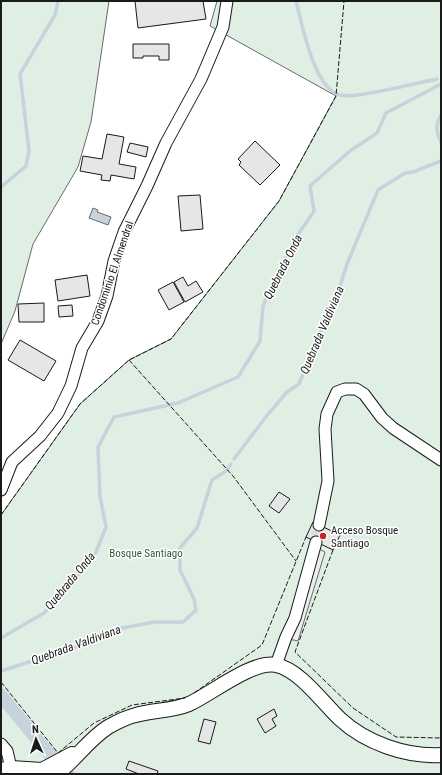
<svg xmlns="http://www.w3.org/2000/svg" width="442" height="775" font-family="'Roboto Condensed',sans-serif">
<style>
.green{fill:#e0efe3;stroke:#6a6a6a}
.parking{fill:#ededed;stroke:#6a6a6a}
.water{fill:#c6d2dc;stroke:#6a6a6a}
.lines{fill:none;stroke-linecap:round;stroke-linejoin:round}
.stream{stroke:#c6d2dc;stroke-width:3.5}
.canal{stroke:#c6d2dc;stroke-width:13}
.building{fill:#e6e6e6;stroke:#1a1a1a}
.minor-tunnel{stroke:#ddd;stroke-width:11;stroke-dasharray:11 5.5;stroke-linecap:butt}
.minor-casing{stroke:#1a1a1a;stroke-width:13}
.tertiary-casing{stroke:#1a1a1a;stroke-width:16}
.minor{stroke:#fff;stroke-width:11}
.tertiary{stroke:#fff;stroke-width:14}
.fence{stroke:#1a1a1a;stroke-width:1;stroke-dasharray:5 2;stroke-linecap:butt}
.poi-dot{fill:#c62828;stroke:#fff;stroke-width:1.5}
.labels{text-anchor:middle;stroke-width:3;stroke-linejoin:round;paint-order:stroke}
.street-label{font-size:11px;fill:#1a1a1a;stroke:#fff}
.poi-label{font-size:11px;fill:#1a1a1a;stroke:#fff;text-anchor:start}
.park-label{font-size:11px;fill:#2b5a34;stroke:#fff}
.water-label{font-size:12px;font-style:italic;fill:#1a1a1a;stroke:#fff}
</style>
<rect width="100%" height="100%" fill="#fff"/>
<path class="green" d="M1,1H109L91,122L78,167L33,244L15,311L1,344Z
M217,1H441V774H9L1,763V515L80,404L129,360L171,339L279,201L336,96L210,26Z"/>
<path class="parking" d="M317,548L325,552L298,641L289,639Z"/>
<path class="water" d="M93,208L98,210L97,212L111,217L108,225L89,218Z"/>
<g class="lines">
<path class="stream" d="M296,1C302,24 314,89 340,95C348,97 357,95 364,94C389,90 413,84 437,79
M441,115C436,123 436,133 441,142
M1,187L26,166L29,151L20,74L55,15L58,1
M234,459L265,418L287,392L299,384L317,339L336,299L347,264L378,190L405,173L413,172L441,161
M1,638L44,613L80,573L96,552L106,527L100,496L98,447L114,417L178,403L238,377L260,341L263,306L274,281L299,233L314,211L310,186L350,151L377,133L386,113L441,84
M1,671L76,647L117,629L154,622H183L196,610L194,599L180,570V548L197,528L212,480L226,471L231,464"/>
<path class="canal" d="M1,695L38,741L68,774"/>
</g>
<path class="building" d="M135,1H203L206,19L138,28Z
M133,44H169V60H159V56H143V58H133Z
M107,134L124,137L119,164L136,167L134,179L111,175L110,181L101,180L102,175L80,171L83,156L102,159Z
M255,141L280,165L260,185L239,165L241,162L238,159Z
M130,143L148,147L146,157L127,152Z
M200,195L203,229L181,231L178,196Z
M87,275L90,296L58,301L55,280Z
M183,277L188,286L196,281L203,292L185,302L174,282Z
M173,282L184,302L169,310L158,290Z
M44,303V322H19L18,304Z
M72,305L73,316L59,317L58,306Z
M20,340L56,361L44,381L8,360Z
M279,492L290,499L279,513L269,506Z
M313,522L340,535L333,550L306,537Z
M274,709L277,716L272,719L276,726L265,733L257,719Z
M204,719L216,722L210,744L198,741Z
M129,761L158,771L157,774H139L126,769Z"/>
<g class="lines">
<path class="minor-tunnel" d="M316,542L319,525"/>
<g class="minor-casing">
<path id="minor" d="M1,490L12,462L40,436L58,413L71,386L82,348L98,321L107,296L114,261L124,232L147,186L166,143L201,79L223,27L227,1
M319,525L328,481L325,429L327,414L337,392L345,389H356L364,394L382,418L393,428L441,460
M276,665L286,637L295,618L316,542
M1,744L7,751L11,768"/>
</g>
<g class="tertiary-casing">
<path id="tertiary" d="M1,770L11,768L42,770L72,754
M57,774C76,759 88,740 108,727C117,722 126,717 136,715C153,710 172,711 189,704C211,694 253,660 276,665C300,670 323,703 340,719C366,743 406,757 441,755"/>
</g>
<use href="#minor" class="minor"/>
<use href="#tertiary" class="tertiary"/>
<path class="fence" d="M129,360L233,476L296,561
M1,515L80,404L129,360L171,339L279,201L336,96L344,1
M333,550L295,652L353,708L396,737L441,738
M1,682L58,753L94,723L132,705L185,698
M194,693L262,645L306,537"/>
</g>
<circle class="poi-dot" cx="323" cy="536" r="4"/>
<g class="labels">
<g class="street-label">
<text transform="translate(112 273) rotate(-71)" y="4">Condominio El Almendral</text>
</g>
<g class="poi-label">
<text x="331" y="534">Acceso Bosque<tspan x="331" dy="13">Santiago</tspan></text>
</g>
<g class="park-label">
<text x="146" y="557">Bosque Santiago</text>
</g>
<g class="water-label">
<text transform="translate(283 267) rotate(-63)" y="4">Quebrada Onda</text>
<text transform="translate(322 330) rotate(-67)" y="4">Quebrada Valdiviana</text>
<text transform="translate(70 581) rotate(-50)" y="4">Quebrada Onda</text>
<text transform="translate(76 645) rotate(-20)" y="4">Quebrada Valdiviana</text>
</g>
</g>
<rect width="442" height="775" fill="none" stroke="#1a1a1a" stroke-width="4"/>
<g transform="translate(36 739) rotate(357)" stroke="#ffffff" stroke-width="3" paint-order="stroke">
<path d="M0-3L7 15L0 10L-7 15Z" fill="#1a1a1a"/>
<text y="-6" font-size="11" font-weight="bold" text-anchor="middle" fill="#1a1a1a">N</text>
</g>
</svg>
